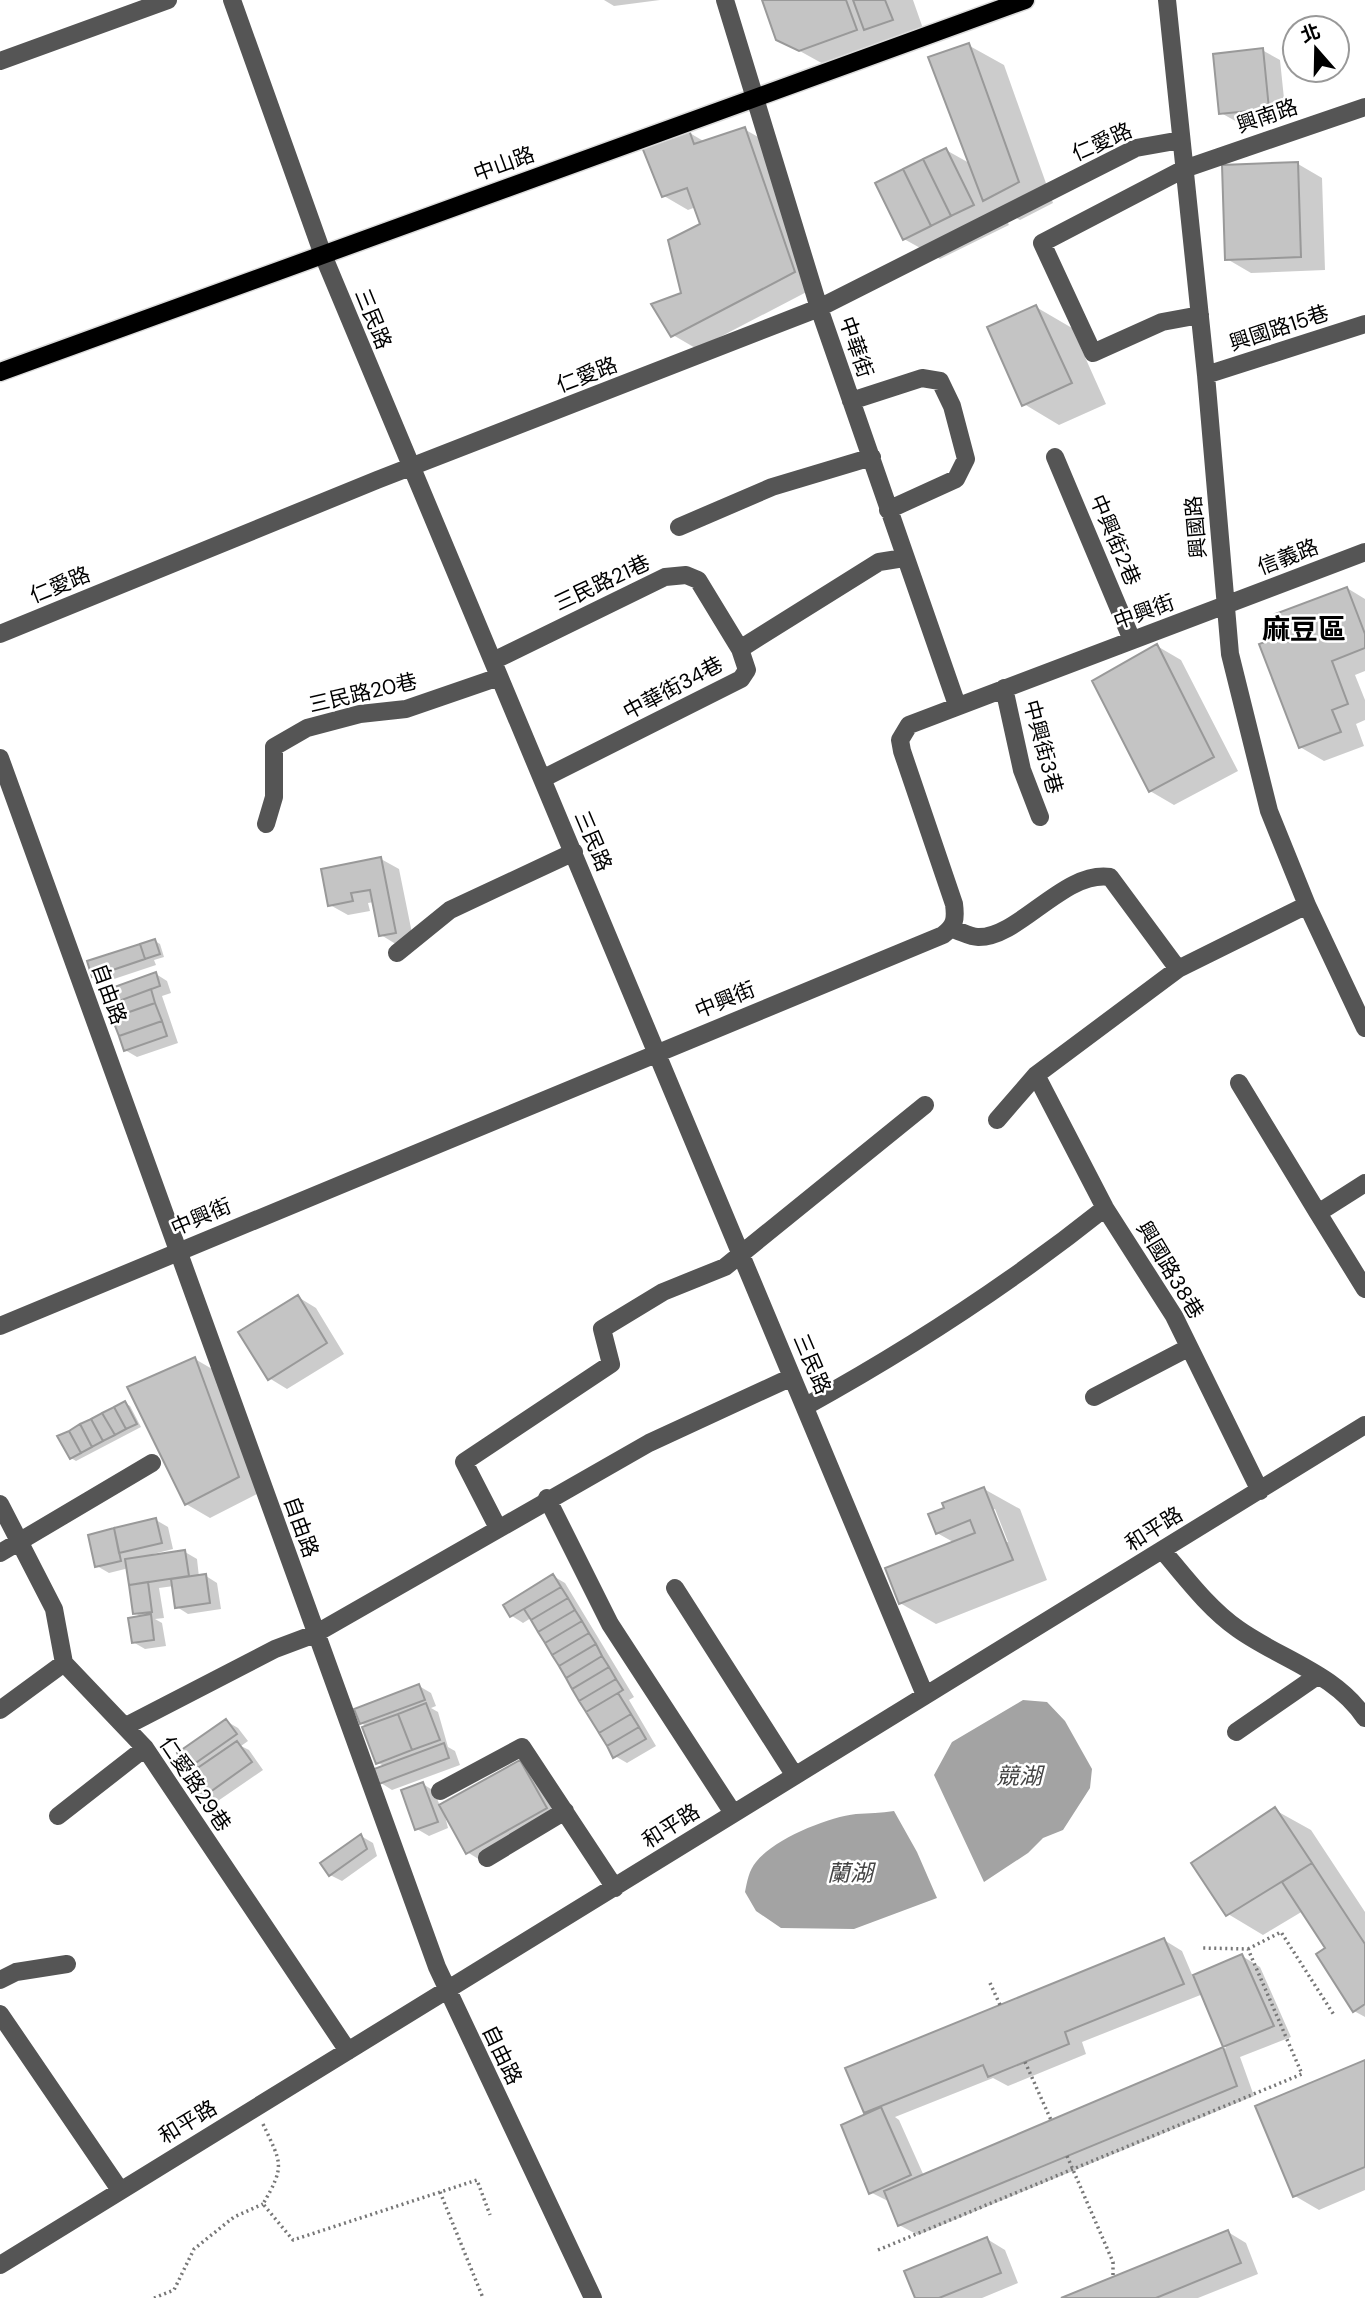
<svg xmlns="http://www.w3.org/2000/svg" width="1365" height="2298" font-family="'DM Sans','Noto Sans TC',sans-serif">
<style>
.water{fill:#a3a3a3}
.shadow{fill:#0003;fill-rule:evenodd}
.building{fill:#c4c4c4;stroke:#999;stroke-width:2}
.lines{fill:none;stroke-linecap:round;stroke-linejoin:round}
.major-casing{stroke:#dbdbdb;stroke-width:21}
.path{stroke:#777;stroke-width:3.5;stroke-dasharray:2 3.5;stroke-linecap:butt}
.minor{stroke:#555;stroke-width:18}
.major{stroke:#000;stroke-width:18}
.labels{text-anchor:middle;stroke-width:5;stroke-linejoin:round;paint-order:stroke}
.street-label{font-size:21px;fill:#000;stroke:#fff}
.water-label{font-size:23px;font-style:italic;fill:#444;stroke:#fff}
.district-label{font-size:28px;font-weight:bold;fill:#000;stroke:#fff}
</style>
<rect width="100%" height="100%" fill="#fff"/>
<path class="water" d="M1023,1700L1047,1702L1065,1721L1092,1769L1090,1788L1063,1830L1043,1838L1028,1853L984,1882L934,1775L952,1742Z
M894,1811L917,1852L937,1898L854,1929L781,1928L756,1911L745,1892C747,1882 749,1870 756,1862C774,1839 828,1817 856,1814C869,1813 881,1813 894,1811Z"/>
<path class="shadow" d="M604,0H660L614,6Z
M764,0H913L927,40L836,71L778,39Z
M968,45L1004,65L1053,203L1020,220L1001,209L1009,225L940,259L904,239L946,150L971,164Z
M1262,50L1280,60L1286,118L1239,123L1221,113Z
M744,129L769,143L818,286L697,349L673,335L703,225L696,207L688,210L664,196L688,132L705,142Z
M1298,164L1322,178L1325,270L1251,273L1227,259Z
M1036,307L1072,328L1106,404L1059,425L1024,404Z
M1347,588L1365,599V671L1355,675L1365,700V720L1356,724L1364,746L1324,761L1300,747L1270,642Z
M1157,646L1181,660L1238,771L1174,805L1150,791Z
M381,859L399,869L414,943L399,946L381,935L374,902L368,903L370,911L348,915L330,905Z
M155,941L160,944L164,957L154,960L156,965L105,982L94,975Z
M156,974L167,981L171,993L162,996L178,1043L137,1057L125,1050Z
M298,1297L316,1308L344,1354L287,1389L269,1378Z
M195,1359L219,1373L263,1491L210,1518L186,1504Z
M125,1403L130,1406L141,1427L76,1461L71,1458Z
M984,1489L1020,1509L1047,1580L936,1624L900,1603L955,1543L937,1533ZM995,1509L1008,1542H1004L992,1510Z
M156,1520L168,1527L173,1549L153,1554V1557L185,1552L197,1559L199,1577L206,1576L217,1583L221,1609L188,1614L177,1607L174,1586L159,1588L164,1618L155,1619L162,1623L166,1646L145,1649L133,1642L142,1617L135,1613L129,1568L109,1573L97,1566Z
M553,1576L565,1583L634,1697L629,1700L656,1746L627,1763L615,1756L531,1618L523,1623L512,1616Z
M419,1686L431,1693L436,1706L431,1708L438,1712L448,1747L455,1751L460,1765L392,1790L381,1783L385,1767L377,1762L368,1727L361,1723Z
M226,1721L238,1728L248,1741L241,1746L249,1750L263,1770L212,1805L200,1799L196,1772L188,1767Z
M520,1762L538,1772L564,1819L485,1863L467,1852L444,1812L448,1828L429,1836L417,1829L423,1784L434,1791L440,1806Z
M1275,1810L1311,1830L1365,1912V2017L1354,2011L1327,1948L1303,1911L1263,1935L1228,1914Z
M361,1836L373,1843L377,1856L342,1881L330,1875Z
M1164,1940L1182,1951L1193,1977L1242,1956L1260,1967L1291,2037L1240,2057L1254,2096L918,2235L899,2225L890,2202L870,2192V2114L865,2112ZM1203,1994L1226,2048L924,2176L899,2120L895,2117L993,2078L1008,2086L1086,2054L1082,2042Z
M1365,2062V2190L1319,2210L1295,2196Z
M1228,2232L1246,2243L1258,2274L1198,2298H1066Z
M987,2239L1005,2250L1018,2283L982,2298H917Z"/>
<path class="building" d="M762,0H846L857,30L799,51L776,40Z
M853,0H885L893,20L864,30Z
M969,43L1019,182L983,201L928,57Z
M1263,48L1269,109L1219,114L1213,54Z
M745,127L795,272L671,337L651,304L681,293L668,240L700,224L687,188L662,197L642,147L689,130L694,144Z
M946,148L974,205L951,216L923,159Z
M923,159L951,216L931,226L903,169Z
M1298,162L1301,257L1225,260L1222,165Z
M903,169L931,226L903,240L875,183Z
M1036,305L1072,383L1022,406L987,327Z
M1347,587L1365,634V648L1332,661L1348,704L1332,710L1341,732L1299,748L1259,644L1268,641L1263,629L1279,623L1275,614Z
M1157,644L1214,757L1149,792L1092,681Z
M381,857L396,933L379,936L370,890L351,893L353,901L328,906L321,869Z
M155,939L160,954L145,959L140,944Z
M140,944L145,959L92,977L87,961Z
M156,972L160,986L108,1005L103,991Z
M151,989L155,1003L112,1018L108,1005Z
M155,1003L162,1021L119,1036L112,1018Z
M162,1021L167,1036L124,1051L119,1036Z
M298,1295L327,1343L268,1380L238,1332Z
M195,1357L239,1477L185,1505L127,1387Z
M125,1401L137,1424L126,1429L114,1407Z
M114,1407L126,1429L115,1435L102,1413Z
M102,1413L115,1435L103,1441L91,1419Z
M91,1419L103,1441L92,1447L80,1424Z
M80,1424L92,1447L81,1453L69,1431Z
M69,1431L81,1453L70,1459L57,1436Z
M984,1487L1013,1560L899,1604L885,1568L975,1533L970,1520L936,1534L928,1514L944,1508L942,1503Z
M156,1518L162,1543L119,1553L114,1528Z
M114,1528L121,1561L95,1567L88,1535Z
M185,1550L189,1576L129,1585L125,1559Z
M206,1574L210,1603L175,1608L171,1579Z
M553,1574L561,1587L510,1617L503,1605Z
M148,1582L152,1612L133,1614L129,1585Z
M561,1587L568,1598L531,1620L524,1609Z
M568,1598L575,1610L538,1632L531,1620Z
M575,1610L582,1621L545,1643L538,1632Z
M151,1614L154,1640L132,1643L128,1618Z
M582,1621L589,1633L552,1655L545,1643Z
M589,1633L596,1644L559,1666L552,1655Z
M596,1644L602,1656L566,1678L559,1666Z
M602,1656L609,1667L572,1689L566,1678Z
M609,1667L616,1679L579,1701L572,1689Z
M616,1679L623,1690L586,1712L579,1701Z
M419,1684L425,1700L360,1724L354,1709Z
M618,1693L631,1714L599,1733L586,1712Z
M426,1703L440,1740L412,1750L398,1714Z
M398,1714L412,1750L376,1764L362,1727Z
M631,1714L639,1727L607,1746L599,1733Z
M226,1719L237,1734L187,1769L177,1753Z
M639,1727L646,1739L613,1758L607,1746Z
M237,1741L252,1762L199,1800L183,1778Z
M444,1743L449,1758L379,1784L374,1769Z
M520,1760L547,1808L466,1854L439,1805Z
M423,1782L438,1822L415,1830L401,1790Z
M1275,1807L1312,1863L1226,1916L1191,1863Z
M361,1834L367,1849L329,1876L320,1863Z
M1312,1863L1365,1944V2004L1353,2012L1316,1954L1325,1948L1282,1882Z
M1164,1938L1184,1984L1065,2032L1069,2044L988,2077L983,2065L864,2113L845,2068Z
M1242,1954L1274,2026L1223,2047L1193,1975Z
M1223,2047L1237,2086L898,2226L884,2191Z
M1365,2060V2167L1293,2197L1255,2106Z
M881,2107L911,2175L869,2194L841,2125Z
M1228,2230L1241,2263L1156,2298H1061Z
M987,2237L1001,2273L939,2298H915L904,2271Z"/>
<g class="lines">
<g class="major-casing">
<path id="major" d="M0,372L1025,0"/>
</g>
<path class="path" d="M1248,1949L1281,1932L1334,2015
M990,1983L1000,2005
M1025,2062L1051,2120
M263,2124C281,2163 286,2165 263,2204L293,2240L477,2180L490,2215
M1067,2156L1113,2262V2277
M440,2192L483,2298
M878,2250L1302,2074L1248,1949L1203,1948
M154,2298L174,2290L194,2249L234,2217L263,2204"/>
<path class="minor" d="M232,0L323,255L925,1695
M725,0L819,308L957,705
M1167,0L1206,375L1230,654L1269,811L1307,905L1365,1028
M0,61L168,0
M1200,315L1162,322L1093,353L1042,243L1184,169L1365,107
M1206,375L1365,324
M851,401L922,378L940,381L952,406L966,459L956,479L888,510
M1055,457L1132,640
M679,527L772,487L872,457
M0,634L377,480L819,308L1136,148L1181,140
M740,649L879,562L904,558
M493,661L665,577L686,575L698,580L740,649L747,670L741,679L542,779
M1004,688L1022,770L1040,817
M0,758L437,1967L593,2298
M266,824L274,797V747L307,728L360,714L406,709L499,677
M952,929C960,931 970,937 978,937C1019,938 1064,870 1110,877L1178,969
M397,953L450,910L574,852
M1036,1075L1105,1208L1174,1316L1260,1491
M1239,1083L1318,1213
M997,1120L1036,1075L1178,969L1307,905
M1365,1183L1318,1213L1365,1289
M0,1326L943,935C955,926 956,919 954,904L902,751L900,740L909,725L1365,552
M1094,1397L1188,1348
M806,1406C911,1348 1011,1283 1105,1208
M547,1498L610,1624L733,1813
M0,1504L54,1609L64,1663L145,1748L348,2051
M498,1528L464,1462L611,1364L602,1329L663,1292L725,1267L925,1105
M1163,1551C1185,1577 1209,1609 1238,1629C1280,1659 1335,1673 1365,1718
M0,1553L152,1463
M675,1588L795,1776
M0,1710L64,1663
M126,1726L275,1649L315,1634L649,1443L792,1377
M1236,1732L1317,1676
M440,1791L522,1747L615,1888
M58,1816L145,1748
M487,1858L565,1811
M0,1980L16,1972L67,1964
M0,2014L120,2190
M0,2265L1365,1425"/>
<use href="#major" class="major"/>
</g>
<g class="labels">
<g class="street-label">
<text transform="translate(1267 116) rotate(-19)" y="7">興南路</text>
<text transform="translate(1102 142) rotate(-24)" y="7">仁愛路</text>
<text transform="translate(504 164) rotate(-20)" y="7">中山路</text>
<text transform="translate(373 319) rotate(68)" y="7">三民路</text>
<text transform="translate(1279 328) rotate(-18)" y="7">興國路15巷</text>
<text transform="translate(856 347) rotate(71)" y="7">中華街</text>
<text transform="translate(587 375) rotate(-21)" y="7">仁愛路</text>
<text transform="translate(1196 527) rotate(-95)" y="7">興國路</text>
<text transform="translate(1115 540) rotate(67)" y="7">中興街2巷</text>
<text transform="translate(1288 557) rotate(-21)" y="7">信義路</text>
<text transform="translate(602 583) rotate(-25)" y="7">三民路21巷</text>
<text transform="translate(60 585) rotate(-22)" y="7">仁愛路</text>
<text transform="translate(1144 612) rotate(-20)" y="7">中興街</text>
<text transform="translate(673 688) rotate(-28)" y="7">中華街34巷</text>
<text transform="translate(363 693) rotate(-13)" y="7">三民路20巷</text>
<text transform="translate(1043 747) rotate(75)" y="7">中興街3巷</text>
<text transform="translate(593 841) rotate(67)" y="7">三民路</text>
<text transform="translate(109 994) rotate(70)" y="7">自由路</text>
<text transform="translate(725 1000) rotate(-22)" y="7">中興街</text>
<text transform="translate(201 1217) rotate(-23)" y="7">中興街</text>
<text transform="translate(1170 1270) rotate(59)" y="7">興國路38巷</text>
<text transform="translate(812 1364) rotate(67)" y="7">三民路</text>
<text transform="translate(301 1527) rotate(70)" y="7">自由路</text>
<text transform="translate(1154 1529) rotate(-32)" y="7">和平路</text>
<text transform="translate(195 1784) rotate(56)" y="7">仁愛路29巷</text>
<text transform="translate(671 1826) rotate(-32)" y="7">和平路</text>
<text transform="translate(502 2055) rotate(64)" y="7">自由路</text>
<text transform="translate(188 2122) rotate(-31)" y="7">和平路</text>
</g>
<g class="water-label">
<text x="1019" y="1784">競湖</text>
<text x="850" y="1881">蘭湖</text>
</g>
<g class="district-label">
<text x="1304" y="639">麻豆區</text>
</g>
</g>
<g transform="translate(1316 49) rotate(340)"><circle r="33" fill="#ffffff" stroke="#999999" stroke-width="2"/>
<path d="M0-5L12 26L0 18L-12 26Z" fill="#000000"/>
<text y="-10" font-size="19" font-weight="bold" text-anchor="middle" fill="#000000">北</text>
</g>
</svg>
